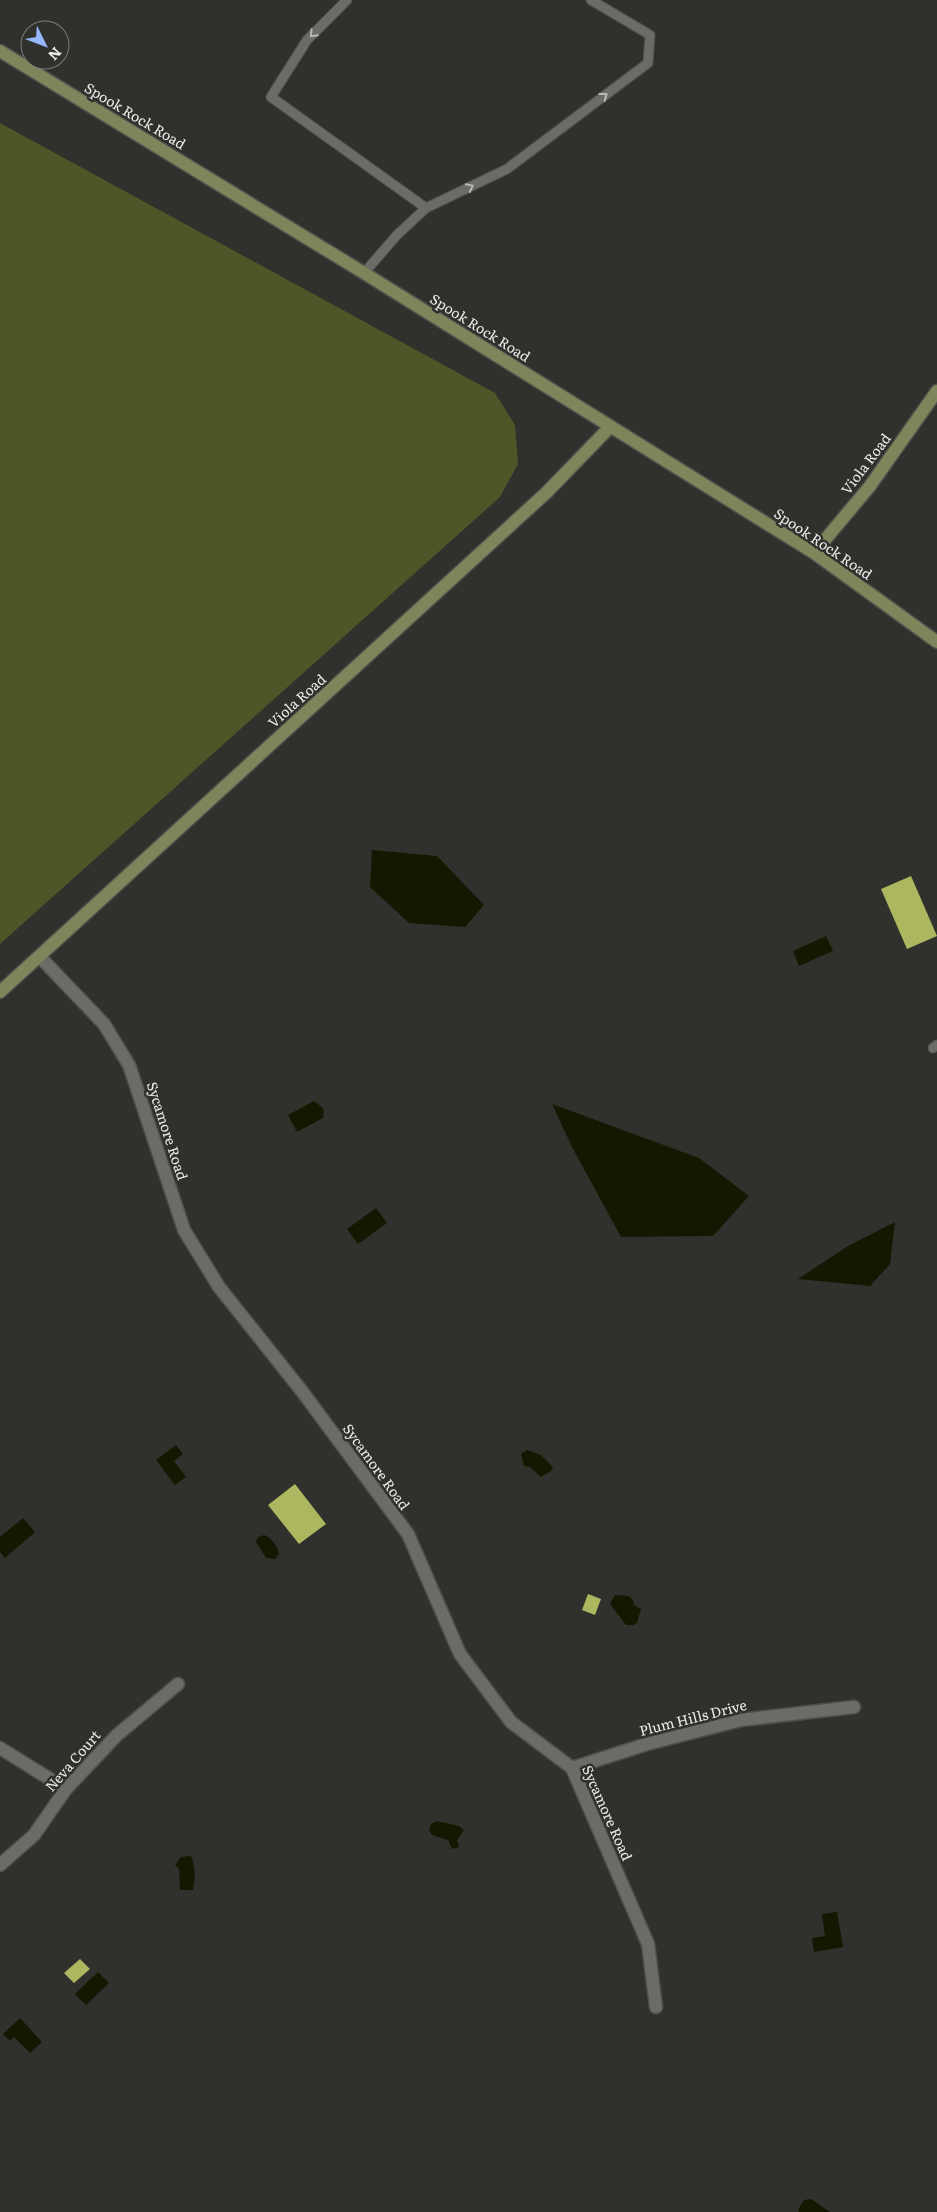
<svg xmlns="http://www.w3.org/2000/svg" width="937" height="2212" font-family="Literata,serif">
<style>
.green{fill:#4f5527}
.water{fill:#151800}
.building{fill:#acb75f}
.lines{fill:none;stroke-linecap:round;stroke-linejoin:round}
.lane-casing{stroke:#4f4f4c;stroke-width:11}
.street-casing{stroke:#4f4f4c;stroke-width:15}
.secondary-casing{stroke:#4f4f4c;stroke-width:15}
.lane{stroke:#6b6c67;stroke-width:9}
.street{stroke:#6b6c67;stroke-width:12}
.secondary{stroke:#7f845b;stroke-width:12}
.oneway{stroke:#b7b8b4}
.labels{text-anchor:middle;stroke-width:5;stroke-linejoin:round;paint-order:stroke}
.street-label{font-size:14px;fill:#eaeae8;stroke:#30312d}
</style>
<rect width="100%" height="100%" fill="#30312d"/>
<path class="green" d="M0,123L495,393L515,425L518,464L500,497L0,944Z"/>
<path class="water" d="M372,850L437,856L484,905L465,927L409,923L370,887Z
M826,936L833,951L799,966L793,951Z
M314,1101C322,1108 325,1105 323,1118L297,1132L288,1115Z
M552,1104L699,1158L749,1196L713,1236L621,1237L572,1147Z
M376,1208L387,1223L358,1244L347,1229Z
M895,1222L890,1264L870,1286L798,1279L848,1246Z
M176,1445L183,1454L174,1461L186,1477L175,1485L156,1460Z
M527,1450L541,1455L553,1467L551,1471L541,1477L530,1467L524,1466L521,1454Z
M23,1518L35,1532L5,1558L0,1552V1537Z
M264,1535C271,1537 278,1547 279,1554L275,1559L266,1558L256,1542L258,1537Z
M615,1595L629,1596L633,1600L634,1605L641,1609L637,1623L633,1625H626C623,1620 611,1607 610,1603Z
M437,1821L459,1826L464,1830L457,1840L459,1847L452,1849L448,1840L432,1835L429,1830L431,1824Z
M191,1856C196,1868 195,1877 193,1890H180L179,1869L175,1865L181,1857Z
M837,1912L843,1947L814,1952L812,1938L825,1936L822,1914Z
M98,1972L109,1983L86,2005L75,1994Z
M20,2018L42,2042L30,2053L14,2037L10,2041L3,2034Z
M811,2199L830,2212H799L798,2210L804,2200Z"/>
<path class="building" d="M911,876L937,936L907,949L881,889Z
M295,1484L326,1524L299,1544L268,1505Z
M588,1594L601,1599L595,1615L582,1610Z
M80,1959L90,1969L74,1983L64,1973Z"/>
<g class="lines">
<g class="lane-casing">
<path id="lane" d="M347,0L307,40L271,97L426,208L397,235L364,273
M426,208L507,169L648,63L650,35L591,0
M933,1048L937,1045"/>
</g>
<g class="street-casing">
<path id="street" d="M40,957L104,1024L129,1065L184,1230L219,1287L301,1390L408,1534L460,1654L511,1722L572,1768L648,1944L656,2007
M0,1748L66,1789
M572,1768L647,1744L741,1720L854,1707
M0,1865L34,1835L66,1789L117,1735L178,1684"/>
</g>
<g class="secondary-casing">
<path id="secondary" d="M0,51L364,273L814,553L937,642
M814,553L870,486L937,391
M0,992L547,492L610,427"/>
</g>
<use href="#lane" class="lane"/>
<use href="#street" class="street"/>
<use href="#secondary" class="secondary"/>
</g>
<defs><path id="oneway-chevron" d="M-2-3.5L2.5 0L-2 3.5" fill="none" stroke-width="1.6" stroke-linecap="round" stroke-linejoin="round" transform="scale(1.25)"/></defs>
<g class="oneway">
<use href="#oneway-chevron" transform="translate(313 34) rotate(134)"/>
<use href="#oneway-chevron" transform="translate(604 96) rotate(-37)"/>
<use href="#oneway-chevron" transform="translate(470 187) rotate(-26)"/>
</g>
<g class="labels">
<g class="street-label">
<text transform="translate(135 116) rotate(31)" y="5">Spook Rock Road</text>
<text transform="translate(480 328) rotate(32)" y="5">Spook Rock Road</text>
<text transform="translate(866 464) rotate(-53)" y="5">Viola Road</text>
<text transform="translate(823 544) rotate(34)" y="5">Spook Rock Road</text>
<text transform="translate(297 701) rotate(-42)" y="5">Viola Road</text>
<text transform="translate(167 1131) rotate(72)" y="5">Sycamore Road</text>
<text transform="translate(376 1467) rotate(54)" y="5">Sycamore Road</text>
<text transform="translate(693 1718) rotate(-14)" y="5">Plum Hills Drive</text>
<text transform="translate(73 1761) rotate(-49)" y="5">Neva Court</text>
<text transform="translate(607 1813) rotate(66)" y="5">Sycamore Road</text>
</g>
</g>
<g transform="translate(45 45) rotate(132)"><circle r="24" fill="#30312d" stroke="#7a7b78"/>
<path d="M0-4L9 19L0 12L-9 19Z" fill="#96b6fd"/>
<text y="-8" font-size="14" font-weight="bold" text-anchor="middle" fill="#eaeae8">N</text>
</g>
</svg>
